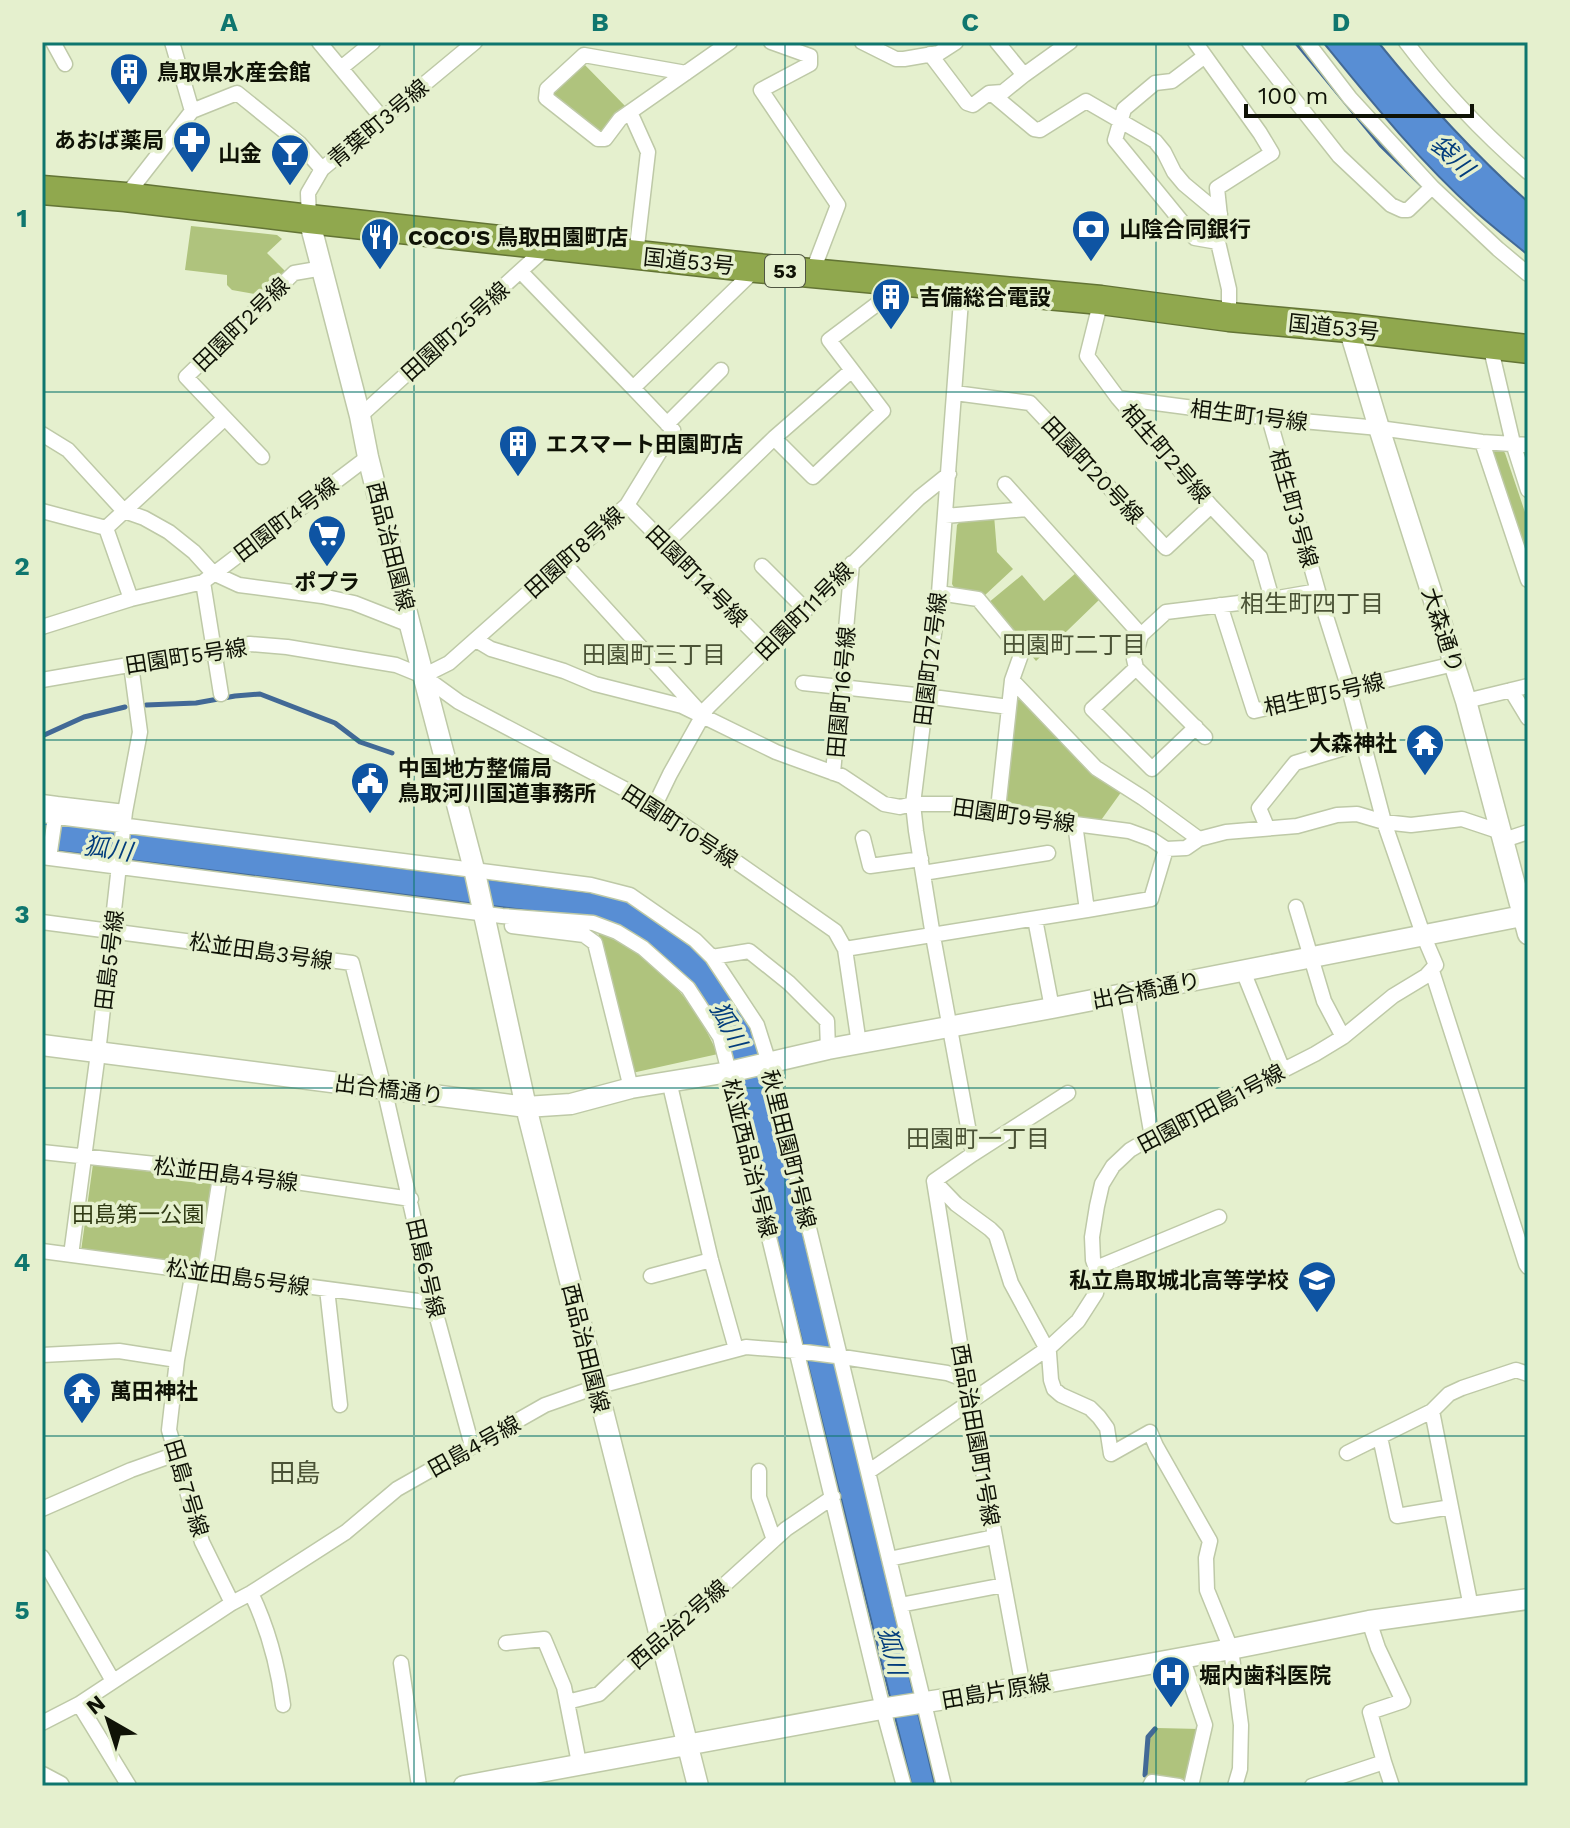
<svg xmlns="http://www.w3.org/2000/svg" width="1570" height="1828" font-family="'Work Sans','Noto Sans JP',sans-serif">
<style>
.green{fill:#afc37d}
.water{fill:#588ed4;stroke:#426996;stroke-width:2}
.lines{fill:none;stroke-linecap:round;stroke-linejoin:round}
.stream{stroke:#426996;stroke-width:5}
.street-casing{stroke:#bec9a7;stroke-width:17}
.secondary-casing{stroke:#bec9a7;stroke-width:23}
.highway-casing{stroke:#637435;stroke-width:31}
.street{stroke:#fff;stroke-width:14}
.secondary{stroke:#fff;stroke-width:20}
.highway{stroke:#90a84e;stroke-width:28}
.grid{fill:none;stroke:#0f766e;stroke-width:2;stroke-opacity:0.55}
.labels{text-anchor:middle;stroke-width:7;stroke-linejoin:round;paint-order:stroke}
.shield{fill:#e5f0ce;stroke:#4f5542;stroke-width:2}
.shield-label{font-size:20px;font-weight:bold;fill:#0f1206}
.poi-label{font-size:22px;font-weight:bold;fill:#0f1206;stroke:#e5f0ce;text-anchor:start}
.street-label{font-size:22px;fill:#0f1206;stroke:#e5f0ce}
.park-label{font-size:22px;fill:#2f3913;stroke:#e5f0ce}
.water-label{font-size:24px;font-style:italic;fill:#033d7c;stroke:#e5f0ce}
.neighbourhood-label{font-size:24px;fill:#4b5336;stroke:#e5f0ce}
.quarter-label{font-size:26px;fill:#4b5336;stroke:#e5f0ce}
.neatline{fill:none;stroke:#0f766e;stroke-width:3}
.grid-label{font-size:26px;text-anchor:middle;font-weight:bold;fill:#0f766e}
</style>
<rect width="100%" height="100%" fill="#e5f0ce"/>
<path class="green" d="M582,62L628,109L604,133H598L553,98L552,91Z
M191,226L277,235L282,239L267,253L285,271L260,295L232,290L227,285V275L185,270Z
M1495,447H1500L1505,453L1528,521V565L1492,450Z
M994,515L997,552L1013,569L984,596L956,591L952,584L957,525L964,517Z
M1077,572L1099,600L1036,661L988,603L1022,575L1044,601Z
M1016,694L1122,791L1099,823L1003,806Z
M598,932L629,947L667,977L697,1012L718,1054L632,1073Z
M93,1164L212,1180L201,1266L81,1251Z
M1157,1728L1200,1729L1186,1782L1183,1783L1146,1775L1149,1738Z"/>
<path class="water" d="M1323,42H1378C1424,99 1473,153 1528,202V255C1511,241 1493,227 1476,212C1419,161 1371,101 1323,42Z
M42,822L609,895L631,902L682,936L709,963L745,1015L757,1047L867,1495L935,1786H912L731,1053L720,1027L688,981L665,958L642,940L564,915L42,849Z"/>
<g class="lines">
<path class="stream" d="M1296,42L1381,145L1422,185
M146,705L196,703L235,696L260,694L335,723L360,742L392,753
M42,736L84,717L125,707
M1145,1775L1148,1737L1155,1729"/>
<g class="street-casing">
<path id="street" d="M53,42L65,64
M319,42L382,118
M771,42L810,56V64L761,90L838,205L812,273
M862,42L896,59H904L939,53L956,42
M997,42L1024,75L1070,42
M1195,42L1205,56L1172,81L1155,83L1124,109L1115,140L1195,238L1218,242L1229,289V317
M1249,42L1339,156L1391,205L1402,210H1408L1432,187L1498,249L1528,274
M1307,42L1350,98L1432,187
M1406,42C1442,90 1483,133 1528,172
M930,54L967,103L973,105L989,93L1003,92L1024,75
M1205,56L1260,133L1272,153L1217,188L1221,226L1217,235L1218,242
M341,68L373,42
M991,93L1034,129L1040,130L1086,101L1155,141L1164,152L1174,172L1184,184L1220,214
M192,111L237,93L299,143L322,169
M630,112L620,119L605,139H598L546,98L547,89L584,55L686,73
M125,197L192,111L172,42
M309,219L308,193L322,169L475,42
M636,255L648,152L630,112L730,42
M521,272L633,388
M962,287L939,593L913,804L916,831L933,936L973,1154
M1101,300L1087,356L1118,398L1211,506L1260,557L1272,599
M1490,345L1513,443L1528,490
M852,370L774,438L813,477L883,411L829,340L905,283
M955,393L1030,403L1166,548L1211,506
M1118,398L1269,418L1379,428L1482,442L1528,445
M360,416L548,246
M225,418L262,457
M667,424L721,370
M42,434L68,450L124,511L144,518L169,532L194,552L213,573L239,585L322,596L354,603L410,625
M1482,442L1528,580
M1005,484L1141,635
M627,505L768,647
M42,511L106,528L131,599
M945,516L1027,509
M106,528L225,418L186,377L294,273L323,268
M665,544L774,438
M563,562L698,710
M762,566L806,610
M203,582L221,694
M939,593L978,599L1022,652L1012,680L998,809
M1220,605L1254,711L1454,664
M42,627L131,599L203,582L368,457
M476,640L491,649L564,671L595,684L682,706L776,752L842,776L884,804L900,807L913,804H958L998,809L1075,824L1129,831L1151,839L1166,849L1186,848L1199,839L1226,832L1297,826L1337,815L1357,814L1384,822L1411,825L1462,819L1501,832
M1136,668L1205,737
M423,676L449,663L627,505L673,430L633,388L757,268
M42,680L250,644L287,647L396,665L423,676L459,702L655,805L835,931L845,949L1087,910
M1012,680L1096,768L1143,798L1199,839
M803,683L925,696L1009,707
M1511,690L1528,718
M1466,701L1528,686
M1196,727L1152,769L1092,709L1136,668L1134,659L1141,635L1166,612L1272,599L1318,591
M833,773L852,563
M42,802L57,804L49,858
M57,804L125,812
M655,805L670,774L707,708L919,498L949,474
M42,815L591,885L630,895L695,940L712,957L757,1025L769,1063L944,1786
M1075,824L1087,910L1151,899L1166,849
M1267,827L1259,808L1295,763L1364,742
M863,838L870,866L921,859
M1504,840L1528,832
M42,857L502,916L593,923L617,932L643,948L688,988L720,1037L729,1072L883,1709L904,1786
M923,873L1048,853
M1296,907L1324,1001L1343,1037
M1035,919L1052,1008
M42,922L352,963L384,1088L433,1303L472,1446
M512,926L584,935L595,943L631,1088
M845,949L859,1044
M712,957L749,951L789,983L827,1021L828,1049
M1243,971L1283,1070
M1432,971L1526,1264L1528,1267
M1127,994L1152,1137
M669,1081L711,1260L736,1349
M42,1152L221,1171L411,1199
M934,1181L956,1204L990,1229L996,1235L1011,1283L1049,1353L1051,1380L1054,1389L1061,1395L1090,1408L1099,1417L1107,1428L1111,1454L1150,1432L1156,1446L1210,1541L1206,1558L1207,1590L1231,1649L1241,1725L1240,1769L1235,1786
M934,1181L966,1380L1023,1687
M934,1181L973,1154L1068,1093
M42,1251L433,1303
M71,1255L98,1053L125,812L140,732L131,665
M1096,1268L1219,1217
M193,1271L177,1360L169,1430L202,1542L232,1603
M205,1273L221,1171
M651,1276L711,1260
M327,1289L340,1405
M42,1355L119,1351L177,1360
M1432,1411L1451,1507
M1380,1437L1397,1516L1451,1507L1471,1607
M1347,1453L1432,1411L1449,1394L1462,1388L1516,1370L1528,1374
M759,1471V1497L774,1540
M868,1472L1015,1371L1051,1346L1078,1321L1096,1293L1099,1277L1093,1260L1092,1237L1097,1206L1102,1184L1113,1166L1130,1150L1152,1137L1315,1054L1343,1037L1393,996L1426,976L1436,965L1424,937L1384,822L1349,689L1318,591L1269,418
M42,1509L131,1470L176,1454
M42,1557L113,1681
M889,1559L994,1537
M251,1593C268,1628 278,1666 283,1705
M900,1605L1004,1585
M506,1643L544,1639L564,1687L567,1702
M1182,1657L1205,1725L1191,1786
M401,1663L419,1786
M79,1704L129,1786
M42,1723L79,1704L232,1603L251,1593L346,1532L397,1489L545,1405L596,1387L746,1347L797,1351L836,1356L947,1373L966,1380
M1384,1762L1392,1786
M579,1763L567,1702L599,1694L660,1636L711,1597L786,1529L833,1497
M1150,1786L1152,1782L1179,1786
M1312,1786L1384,1762L1370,1712L1403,1701L1378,1648L1369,1621"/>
</g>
<g class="secondary-casing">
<path id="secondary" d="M309,219L360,416L368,457L410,625L475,873L526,1107L698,1786
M1349,328L1379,428L1466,701L1528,934
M42,1045L526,1107L571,1104L631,1088L729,1072L828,1049L1052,1008L1522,916
M42,1777L59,1786
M464,1786L887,1708L1023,1687L1231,1649L1369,1621L1528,1599"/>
</g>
<g class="highway-casing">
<path id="highway" d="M42,190L125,197L309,219L757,268L1101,300L1229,317L1349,328L1528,349"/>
</g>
<use href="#street" class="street"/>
<use href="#secondary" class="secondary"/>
<use href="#highway" class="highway"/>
</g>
<path class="grid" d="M414,42V1786M785,42V1786M1156,42V1786M42,392H1528M42,740H1528M42,1088H1528M42,1436H1528"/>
<defs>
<g id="building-pin" transform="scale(2)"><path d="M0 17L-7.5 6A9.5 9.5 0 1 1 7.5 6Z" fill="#0e54a3" stroke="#e5f0ce"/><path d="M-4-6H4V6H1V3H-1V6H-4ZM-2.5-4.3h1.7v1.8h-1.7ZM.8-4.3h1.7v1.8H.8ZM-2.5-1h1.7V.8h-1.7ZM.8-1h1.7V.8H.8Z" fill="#fff"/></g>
<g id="pharmacy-pin" transform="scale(2)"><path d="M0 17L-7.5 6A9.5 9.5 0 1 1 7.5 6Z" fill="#0e54a3" stroke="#e5f0ce"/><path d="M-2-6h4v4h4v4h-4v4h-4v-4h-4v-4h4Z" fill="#fff"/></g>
<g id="bar-pin" transform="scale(2)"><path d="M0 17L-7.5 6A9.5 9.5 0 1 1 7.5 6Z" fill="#0e54a3" stroke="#e5f0ce"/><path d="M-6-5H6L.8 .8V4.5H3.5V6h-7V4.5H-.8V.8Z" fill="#fff"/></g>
<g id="bank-pin" transform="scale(2)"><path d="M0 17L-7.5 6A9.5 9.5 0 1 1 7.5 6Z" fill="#0e54a3" stroke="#e5f0ce"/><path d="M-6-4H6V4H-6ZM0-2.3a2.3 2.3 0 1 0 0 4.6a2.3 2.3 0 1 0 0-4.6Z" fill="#fff"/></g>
<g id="restaurant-pin" transform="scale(2)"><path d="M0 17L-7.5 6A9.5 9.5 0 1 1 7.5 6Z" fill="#0e54a3" stroke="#e5f0ce"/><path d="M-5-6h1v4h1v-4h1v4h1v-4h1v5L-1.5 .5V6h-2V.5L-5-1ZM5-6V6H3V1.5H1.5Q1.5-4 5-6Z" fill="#fff"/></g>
<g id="supermarket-pin" transform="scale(2)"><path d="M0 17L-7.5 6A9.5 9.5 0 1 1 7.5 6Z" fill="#0e54a3" stroke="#e5f0ce"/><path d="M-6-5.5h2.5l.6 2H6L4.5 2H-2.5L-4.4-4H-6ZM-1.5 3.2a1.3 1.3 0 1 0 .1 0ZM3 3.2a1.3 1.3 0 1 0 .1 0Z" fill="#fff"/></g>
<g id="temple-pin" transform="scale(2)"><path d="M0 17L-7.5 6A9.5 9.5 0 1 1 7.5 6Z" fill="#0e54a3" stroke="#e5f0ce"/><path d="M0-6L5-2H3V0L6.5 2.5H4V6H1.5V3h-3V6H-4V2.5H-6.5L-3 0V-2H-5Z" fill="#fff"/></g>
<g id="civic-pin" transform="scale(2)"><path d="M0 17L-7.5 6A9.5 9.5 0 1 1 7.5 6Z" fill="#0e54a3" stroke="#e5f0ce"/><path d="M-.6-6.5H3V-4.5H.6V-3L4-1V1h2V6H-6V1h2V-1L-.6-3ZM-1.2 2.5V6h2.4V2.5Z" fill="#fff"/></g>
<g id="school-pin" transform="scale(2)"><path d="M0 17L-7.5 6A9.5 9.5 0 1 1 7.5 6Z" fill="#0e54a3" stroke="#e5f0ce"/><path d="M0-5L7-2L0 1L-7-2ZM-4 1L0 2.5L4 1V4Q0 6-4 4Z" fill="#fff"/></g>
<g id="hospital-pin" transform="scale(2)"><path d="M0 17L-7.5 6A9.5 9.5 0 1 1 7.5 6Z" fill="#0e54a3" stroke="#e5f0ce"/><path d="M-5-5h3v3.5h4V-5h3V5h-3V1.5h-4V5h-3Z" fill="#fff"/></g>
</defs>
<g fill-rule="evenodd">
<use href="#building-pin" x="129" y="72"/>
<use href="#pharmacy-pin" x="192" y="140"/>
<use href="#bar-pin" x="290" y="153"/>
<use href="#bank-pin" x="1091" y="229"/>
<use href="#restaurant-pin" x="380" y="237"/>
<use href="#building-pin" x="891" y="297"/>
<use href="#building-pin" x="518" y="444"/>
<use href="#supermarket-pin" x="327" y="534"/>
<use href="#temple-pin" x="1425" y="743"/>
<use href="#civic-pin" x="370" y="781"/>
<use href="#school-pin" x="1317" y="1280"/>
<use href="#temple-pin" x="82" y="1391"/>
<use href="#hospital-pin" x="1171" y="1675"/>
</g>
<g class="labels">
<rect class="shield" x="765" y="255" width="40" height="32" rx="6"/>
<g class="shield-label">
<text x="785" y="278">53</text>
</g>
<g class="poi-label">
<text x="157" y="80">鳥取県水産会館</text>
<text x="164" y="148" text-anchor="end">あおば薬局</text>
<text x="262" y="161" text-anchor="end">山金</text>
<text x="1119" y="237">山陰合同銀行</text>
<text x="408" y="245">COCO'S 鳥取田園町店</text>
<text x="919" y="305">吉備総合電設</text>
<text x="546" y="452">エスマート田園町店</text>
<text x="327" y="590" text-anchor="middle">ポプラ</text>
<text x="1397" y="751" text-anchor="end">大森神社</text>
<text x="398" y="776">中国地方整備局<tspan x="398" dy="25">鳥取河川国道事務所</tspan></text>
<text x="1289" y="1288" text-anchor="end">私立鳥取城北高等学校</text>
<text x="110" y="1399">萬田神社</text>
<text x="1199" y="1683">堀内歯科医院</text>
</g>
<g class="street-label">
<text transform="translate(378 123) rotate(-40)" y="8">青葉町3号線</text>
<text transform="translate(689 261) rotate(6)" y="8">国道53号</text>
<text transform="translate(241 324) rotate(-44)" y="8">田園町2号線</text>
<text transform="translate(1334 327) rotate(6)" y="8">国道53号</text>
<text transform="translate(455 331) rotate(-42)" y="8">田園町25号線</text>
<text transform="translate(1249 415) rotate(7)" y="8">相生町1号線</text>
<text transform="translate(1166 453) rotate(49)" y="8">相生町2号線</text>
<text transform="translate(1093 470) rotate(47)" y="8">田園町20号線</text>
<text transform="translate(1294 508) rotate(74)" y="8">相生町3号線</text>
<text transform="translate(286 519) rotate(-37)" y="8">田園町4号線</text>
<text transform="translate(391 546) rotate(76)" y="8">西品治田園線</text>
<text transform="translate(574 552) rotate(-42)" y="8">田園町8号線</text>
<text transform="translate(697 576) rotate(45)" y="8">田園町14号線</text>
<text transform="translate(804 611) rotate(-45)" y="8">田園町11号線</text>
<text transform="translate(1443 630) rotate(72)" y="8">大森通り</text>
<text transform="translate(186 656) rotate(-9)" y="8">田園町5号線</text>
<text transform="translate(930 659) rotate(-83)" y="8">田園町27号線</text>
<text transform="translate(841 692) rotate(-85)" y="8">田園町16号線</text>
<text transform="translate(1324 694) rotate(-13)" y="8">相生町5号線</text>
<text transform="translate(1014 815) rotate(8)" y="8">田園町9号線</text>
<text transform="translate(680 826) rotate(33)" y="8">田園町10号線</text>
<text transform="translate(261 951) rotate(8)" y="8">松並田島3号線</text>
<text transform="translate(109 960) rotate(-83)" y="8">田島5号線</text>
<text transform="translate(1146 990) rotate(-11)" y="8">出合橋通り</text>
<text transform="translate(389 1089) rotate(7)" y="8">出合橋通り</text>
<text transform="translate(1211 1108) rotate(-28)" y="8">田園町田島1号線</text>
<text transform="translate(789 1149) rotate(76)" y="8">秋里田園町1号線</text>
<text transform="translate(750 1158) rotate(76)" y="8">松並西品治1号線</text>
<text transform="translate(226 1174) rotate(7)" y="8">松並田島4号線</text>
<text transform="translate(426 1268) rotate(77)" y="8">田島6号線</text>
<text transform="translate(238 1277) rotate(8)" y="8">松並田島5号線</text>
<text transform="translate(586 1348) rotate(76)" y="8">西品治田園線</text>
<text transform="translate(976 1435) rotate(80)" y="8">西品治田園町1号線</text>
<text transform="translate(474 1446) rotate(-29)" y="8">田島4号線</text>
<text transform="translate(187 1488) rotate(73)" y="8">田島7号線</text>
<text transform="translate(678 1624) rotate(-41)" y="8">西品治2号線</text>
<text transform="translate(996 1691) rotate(-10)" y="8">田島片原線</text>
</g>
<g class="park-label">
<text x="138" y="1222">田島第一公園</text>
</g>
<g class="water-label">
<text transform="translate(1452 156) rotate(43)" y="8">袋川</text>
<text transform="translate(108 849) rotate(8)" y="8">狐川</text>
<text transform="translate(728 1025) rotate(62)" y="8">狐川</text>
<text transform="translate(892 1651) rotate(76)" y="8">狐川</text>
</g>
<g class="neighbourhood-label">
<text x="1312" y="612">相生町四丁目</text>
<text x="1074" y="653">田園町二丁目</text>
<text x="654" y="663">田園町三丁目</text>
<text x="978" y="1147">田園町一丁目</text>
</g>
<g class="quarter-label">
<text x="295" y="1482">田島</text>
</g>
</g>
<rect width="1570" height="1828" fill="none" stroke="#e5f0ce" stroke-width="88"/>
<g transform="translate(108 1720) rotate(321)" stroke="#e5f0ce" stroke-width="6" paint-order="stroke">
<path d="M0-6L14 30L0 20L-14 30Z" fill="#0f1206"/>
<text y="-12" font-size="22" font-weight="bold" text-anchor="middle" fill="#0f1206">N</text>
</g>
<path d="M1246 104v12h226v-12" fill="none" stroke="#0f1206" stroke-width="4"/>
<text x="1258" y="104" font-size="24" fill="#0f1206" stroke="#e5f0ce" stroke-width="6" paint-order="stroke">100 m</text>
<rect x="44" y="44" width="1482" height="1740" class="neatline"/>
<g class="grid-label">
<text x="229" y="31">A</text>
<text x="600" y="31">B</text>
<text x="970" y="31">C</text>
<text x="1341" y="31">D</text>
<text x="22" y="227">1</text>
<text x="22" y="575">2</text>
<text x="22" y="923">3</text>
<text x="22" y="1271">4</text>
<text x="22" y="1619">5</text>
</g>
</svg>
